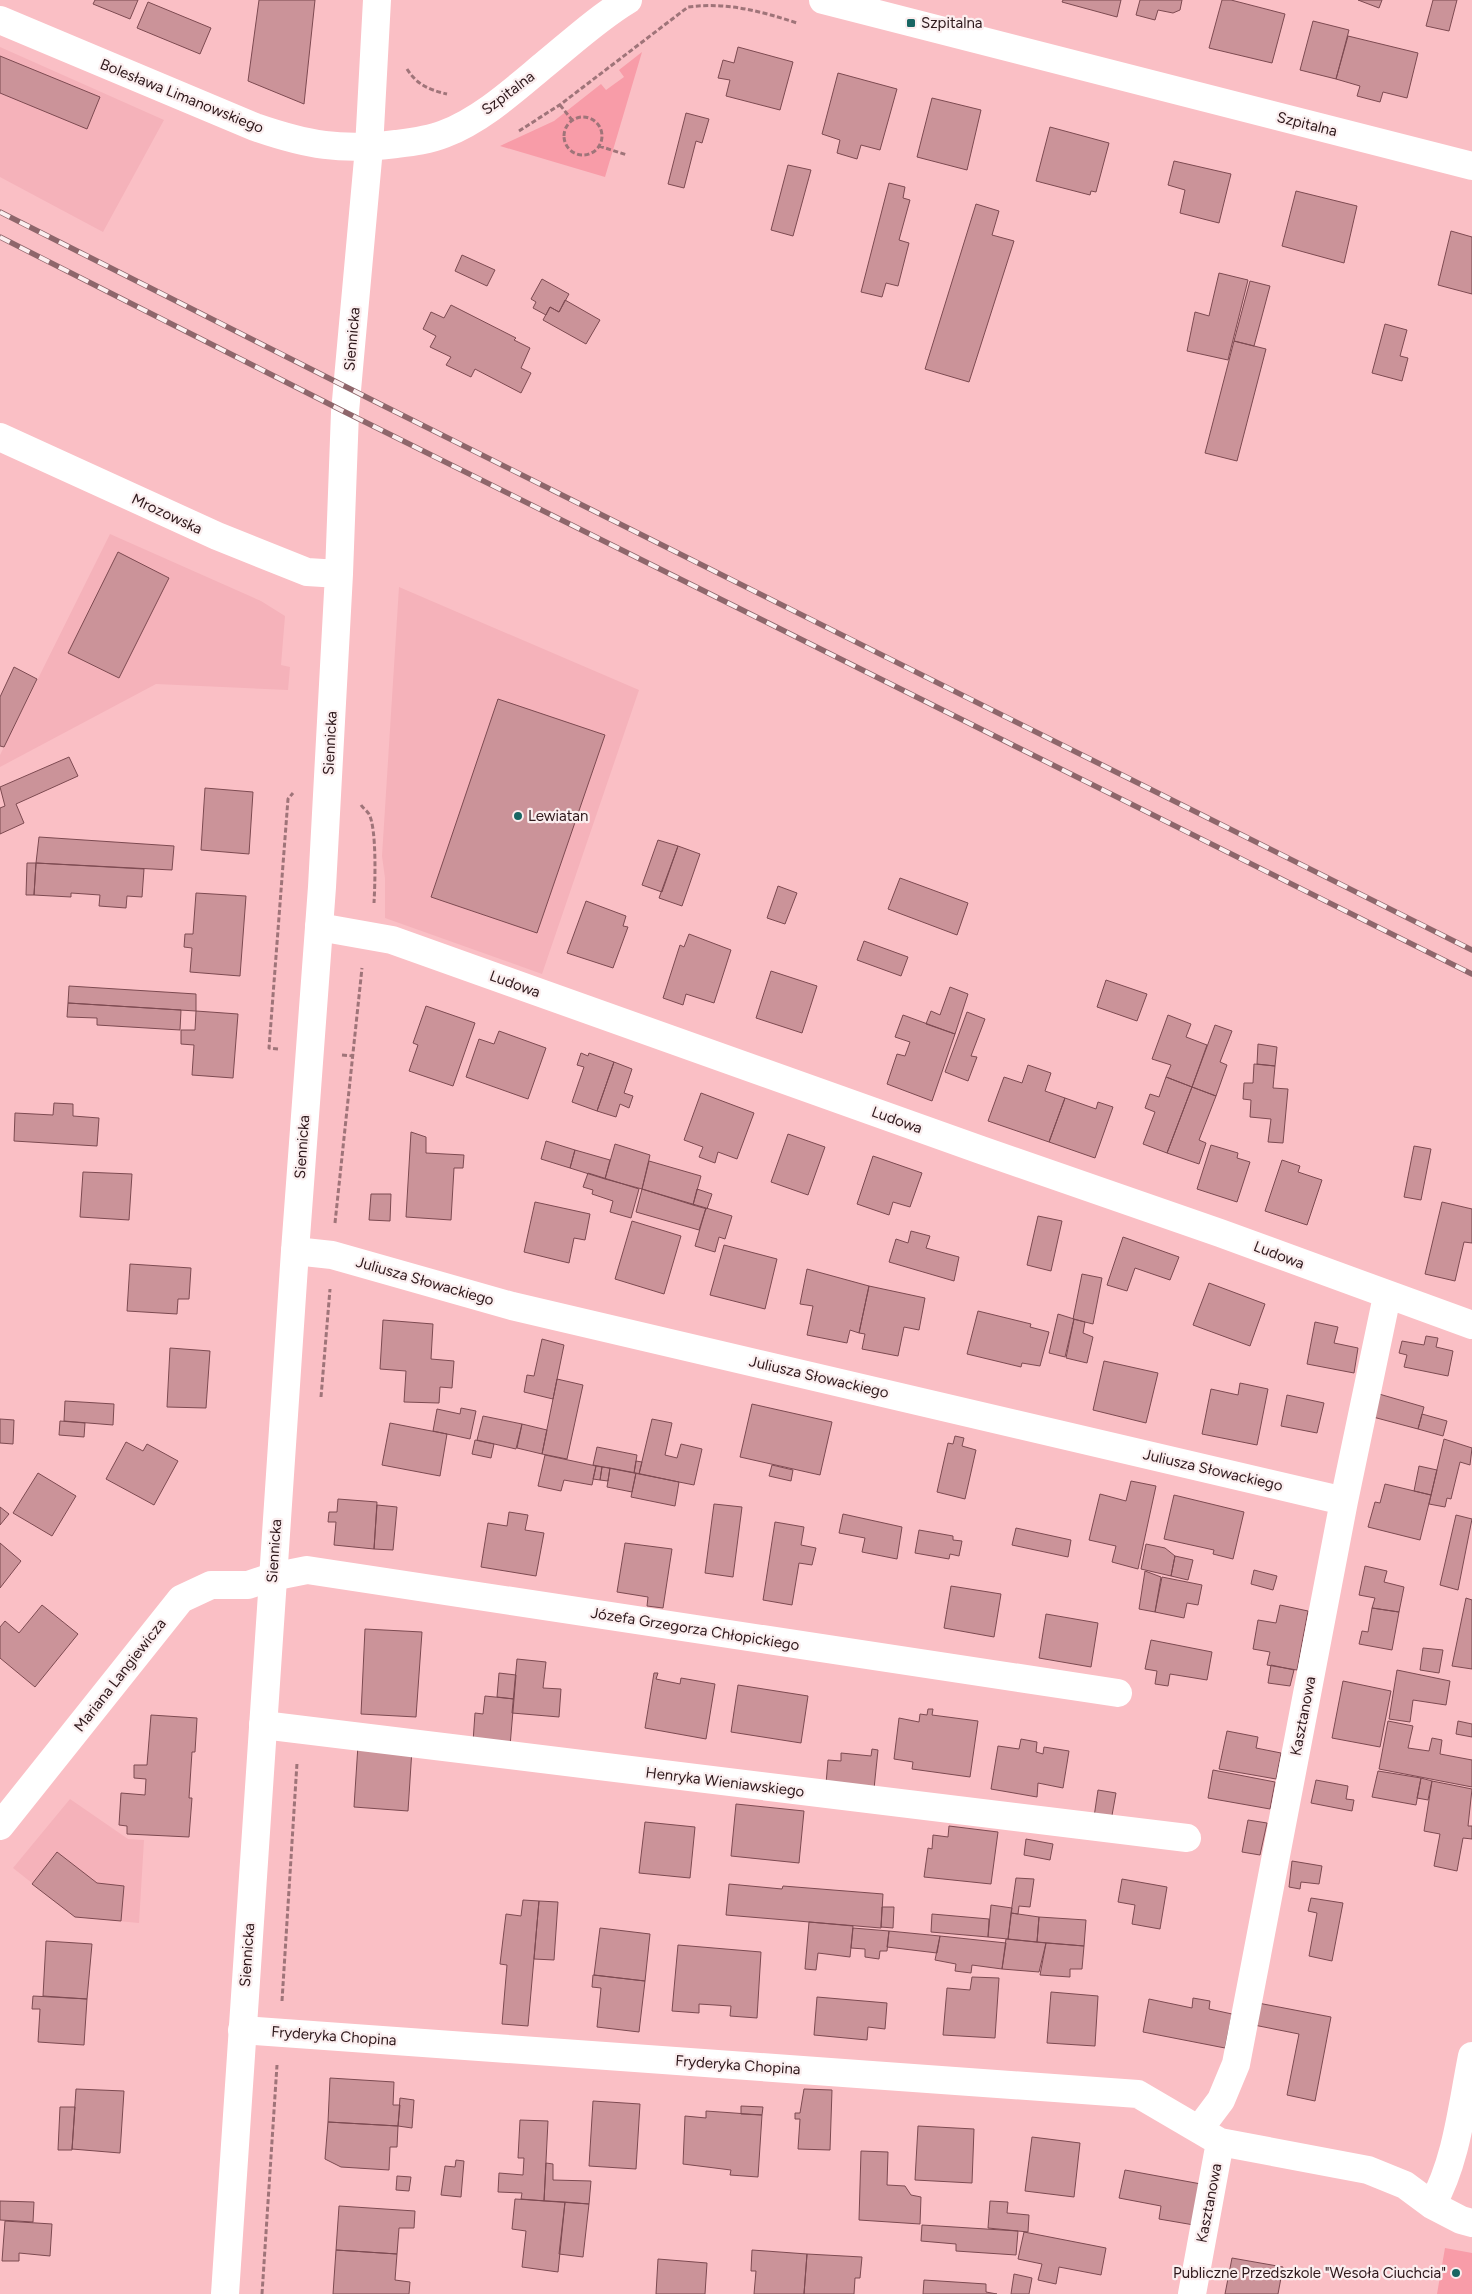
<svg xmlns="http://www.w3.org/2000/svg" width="1472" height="2294" font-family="Figtree,sans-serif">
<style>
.built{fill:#f5b2ba}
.green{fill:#f89ca8}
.building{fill:#cb9399;stroke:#7d4a51}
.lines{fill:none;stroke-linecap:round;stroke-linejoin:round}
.path{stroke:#9f7479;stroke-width:3;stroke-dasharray:5 2.5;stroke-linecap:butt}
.street{stroke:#fff;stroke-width:28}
.secondary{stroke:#fff;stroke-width:28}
.rail-casing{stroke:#8e666b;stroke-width:5.5}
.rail{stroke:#fbeeef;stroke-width:4;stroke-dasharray:11;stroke-linecap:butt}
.poi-dot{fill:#186663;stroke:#fbeeef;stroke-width:2}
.labels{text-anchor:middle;stroke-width:4.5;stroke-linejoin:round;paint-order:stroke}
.poi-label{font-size:15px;fill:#2d171a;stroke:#fbeeef;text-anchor:start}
.street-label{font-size:15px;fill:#2d171a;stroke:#fbeeef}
</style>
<rect width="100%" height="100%" fill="#fabfc5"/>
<path class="built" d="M0,47L164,120L103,232L0,177Z
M110,534L261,601L285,616L281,665L290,667L288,690L156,684L0,767V755Z
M399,587L639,690L542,974L385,918V878L382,856Z
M70,1799L128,1839L144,1840L139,1923L75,1917L13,1868Z"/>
<path class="green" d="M642,52L605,177L500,146L554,121L601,84L606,90L624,77L619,70Z
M1445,2248L1472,2253V2294H1437Z"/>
<path class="building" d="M95,0H138L130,19L93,4Z
M259,0H315L304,104L248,81Z
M1063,0H1121L1117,17L1062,2Z
M1140,0H1182L1180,10L1173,13L1158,10L1155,20L1136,15Z
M1222,0H1231L1285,14L1272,63L1209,48Z
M1358,0H1382L1379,8Z
M1433,0H1457L1449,31L1426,26Z
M148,2L211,28L200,54L137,28Z
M1313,21L1349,30L1336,79L1300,70Z
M1348,36L1418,53L1407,98L1383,92L1380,102L1357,96L1360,86L1336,79Z
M738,47L793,62L780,110L726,96L730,80L718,78L723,60L734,63Z
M0,56L100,97L87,129L0,93Z
M838,73L897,89L880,150L861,145L857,159L837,153L840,140L822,134Z
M932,98L981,110L967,170L917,157Z
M686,113L709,119L702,143L696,141L684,188L668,184Z
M1050,127L1109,143L1096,192L1091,191L1090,195L1036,181Z
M1174,161L1231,174L1219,223L1180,213L1185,190L1168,185Z
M788,165L811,170L793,236L771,230Z
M889,183L905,187L903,198L910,200L899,240L909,243L898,286L886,283L882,297L861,292Z
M1296,191L1357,206L1344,263L1282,246Z
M976,204L999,211L992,235L1014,241L969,382L925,369Z
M1451,231L1472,237V294L1438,285Z
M462,255L495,270L487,286L455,271Z
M1219,273L1248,280L1228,360L1187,351L1195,312L1209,316Z
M542,279L569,294L559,312L550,307L546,315L533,308L536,302L531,299Z
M1250,281L1270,286L1254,346L1234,341Z
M565,300L600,320L586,344L543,320L550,307L559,312Z
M451,305L516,338L514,340L530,348L521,368L531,373L521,393L475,369L471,377L446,365L451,357L430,347L436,336L423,329L431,312L444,318Z
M1385,324L1407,330L1400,356L1408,358L1402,381L1372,373Z
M1234,341L1266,349L1237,461L1205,453Z
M118,552L169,578L119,678L68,653Z
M14,667L37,679L4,747L0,746V697Z
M498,699L605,735L537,933L431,897Z
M69,757L78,776L16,804L24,823L0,834V808L5,806L0,787Z
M205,788L253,792L249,854L201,850Z
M39,837L174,846L172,870L36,863Z
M658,840L678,846L662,892L642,885Z
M678,846L700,854L682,906L659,898Z
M27,863H36L34,895H26Z
M36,863L144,869L142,897L127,896L126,908L99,906L100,895L71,893V897L34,895Z
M900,878L968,903L957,935L888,909Z
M778,886L797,893L785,924L767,918Z
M196,893L246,896L240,976L190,972L192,948L184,947L185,934H193Z
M586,901L626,916L623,926L628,927L613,968L567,953Z
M689,934L731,950L714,1003L686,994L683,1005L663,998L680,945L684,947Z
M864,941L908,957L901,976L857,960Z
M771,971L817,986L802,1033L756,1018Z
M1106,980L1147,994L1137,1021L1097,1007Z
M69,986L196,994V1011L68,1003Z
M950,987L968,994L955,1034L926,1024L931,1011L940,1015Z
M68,1003L181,1010L180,1030L97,1025V1018L67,1017Z
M426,1006L475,1023L453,1086L409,1071L418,1045L413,1043Z
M196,1011L238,1014L233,1078L192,1075L194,1045L181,1044V1030H195Z
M967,1012L985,1019L971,1056L977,1057L968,1081L945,1072Z
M903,1015L955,1034L932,1101L887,1084L897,1054L905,1056L910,1042L895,1037Z
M1168,1015L1191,1024L1186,1037L1207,1045L1192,1087L1166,1077L1171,1065L1152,1059Z
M1215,1025L1232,1031L1220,1062L1227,1065L1216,1096L1192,1087Z
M499,1031L546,1048L528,1099L466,1077L479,1039L494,1044Z
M1258,1044L1277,1047L1275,1066L1257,1064Z
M581,1053L588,1056L589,1053L614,1062L597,1111L572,1102L584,1067L577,1065Z
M614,1062L632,1069L624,1093L633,1096L629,1108L620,1104L616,1117L597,1111Z
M1254,1064L1275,1066L1273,1088L1288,1089L1283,1143L1268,1142L1271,1119L1250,1117L1251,1100L1243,1099L1244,1083H1253Z
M1028,1065L1051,1073L1045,1091L1065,1098L1049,1142L988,1121L1004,1077L1022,1083Z
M1166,1077L1192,1087L1167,1153L1143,1144L1155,1112L1145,1108L1150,1094L1159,1097Z
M1192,1087L1216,1096L1199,1140L1206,1143L1199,1164L1167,1153Z
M701,1093L754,1113L737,1159L718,1152L715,1163L699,1157L703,1147L684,1140Z
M1065,1098L1096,1109L1098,1102L1113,1107L1095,1158L1049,1142Z
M54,1103L73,1104V1116L99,1118L97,1146L14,1141L15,1113L53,1115Z
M411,1132L426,1137V1153L464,1155L463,1168H454L451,1220L406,1217Z
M788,1134L825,1147L808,1195L771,1182Z
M546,1141L575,1150L570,1168L541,1159Z
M615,1144L650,1155L642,1189L605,1179Z
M1211,1145L1238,1153L1237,1158L1250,1162L1237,1202L1197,1189Z
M1414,1146L1431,1149L1421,1200L1404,1197Z
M575,1150L610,1160L605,1179L570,1168Z
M873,1156L922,1173L910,1207L893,1202L889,1215L857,1204Z
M1282,1160L1300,1166L1298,1172L1322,1180L1307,1225L1265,1211Z
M649,1161L701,1176L693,1205L642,1189Z
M83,1172L132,1174L129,1220L80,1217Z
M588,1173L639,1189L631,1218L610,1212L613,1201L592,1194L593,1190L583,1187Z
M642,1189L706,1208L699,1230L636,1212Z
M697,1189L712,1194L707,1209L693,1205Z
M371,1194H391L390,1221L369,1220Z
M535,1202L590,1214L585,1240L574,1238L569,1263L524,1252Z
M1442,1202L1472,1209V1243L1464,1242L1455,1281L1425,1274Z
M706,1208L732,1216L725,1239L719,1237L715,1252L695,1246Z
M1038,1216L1062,1221L1051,1271L1027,1265Z
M632,1221L681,1236L664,1294L615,1279Z
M911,1231L930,1236L926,1248L959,1257L954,1281L889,1262L896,1239L908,1243Z
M1123,1237L1179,1257L1170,1280L1135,1268L1127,1291L1107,1285Z
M724,1245L777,1259L765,1309L710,1295Z
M130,1264L191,1268L189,1299H178L177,1314L127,1311Z
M807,1269L869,1286L859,1333L850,1330L847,1343L807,1335L813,1306L800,1304Z
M1082,1274L1102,1278L1093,1324L1073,1319Z
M1209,1283L1265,1304L1250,1346L1193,1325Z
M869,1286L925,1298L919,1330L904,1327L898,1356L862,1349L865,1334L859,1333Z
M978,1311L1031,1324L1030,1327L1049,1332L1040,1366L1022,1363L1021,1367L967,1354Z
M1058,1314L1074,1319L1065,1357L1049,1353Z
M1074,1319L1085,1322L1083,1333L1093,1337L1087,1363L1066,1358Z
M383,1320L433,1324L431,1359L454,1361L452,1388L440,1387L439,1403L404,1402L406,1371L380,1369Z
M1315,1322L1338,1327L1334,1343L1358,1348L1354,1373L1307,1364Z
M1426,1336L1438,1338L1436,1347L1453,1351L1448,1376L1404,1367L1407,1355L1399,1353L1402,1341L1424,1345Z
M542,1339L564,1345L553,1399L524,1392L527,1375L534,1376Z
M170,1348L210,1351L206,1408L167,1407Z
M1104,1361L1158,1373L1146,1423L1093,1410Z
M557,1379L583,1385L567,1459L542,1454Z
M1240,1383L1268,1389L1257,1445L1202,1434L1211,1389L1238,1395Z
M1379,1394L1424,1407L1418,1429L1373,1417Z
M1287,1395L1324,1403L1317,1433L1281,1426Z
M65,1401L114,1404L113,1425L64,1421Z
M752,1404L832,1422L820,1475L740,1457Z
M461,1408L476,1411L470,1439L433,1431L437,1409L460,1414Z
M1422,1414L1447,1421L1443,1436L1418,1429Z
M483,1416L522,1424L516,1449L477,1440Z
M0,1419L14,1420L13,1444L0,1443Z
M652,1419L672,1423L665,1455L677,1458L681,1444L702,1449L694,1485L639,1474Z
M60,1421L85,1423L84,1437L59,1435Z
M390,1423L447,1434L440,1476L382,1465Z
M522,1424L547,1430L542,1454L517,1448Z
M955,1436L964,1438L962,1446L976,1450L965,1499L937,1492L948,1443L953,1444Z
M1444,1439L1472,1448L1470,1465L1460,1462L1451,1499L1447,1498L1445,1507L1429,1504Z
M475,1440L494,1444L491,1458L472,1454Z
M126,1442L143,1451L147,1444L178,1461L154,1505L106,1479Z
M597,1447L637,1455L634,1473L593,1465Z
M545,1455L596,1466L592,1485L564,1480L561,1491L538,1486Z
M636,1461L642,1462L639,1474L634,1473Z
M772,1465L793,1470L791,1481L769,1476Z
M596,1466L602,1467L600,1480L593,1479Z
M1419,1466L1437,1470L1431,1495L1414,1491Z
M602,1467L610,1468L608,1481L600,1480Z
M610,1468L636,1473L632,1492L607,1487Z
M38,1473L76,1496L52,1536L13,1513Z
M636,1473L679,1482L675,1506L631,1497Z
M1131,1481L1156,1486L1138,1569L1112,1562L1116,1546L1089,1540L1100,1494L1126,1501Z
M1385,1484L1431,1495L1420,1540L1368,1527L1375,1502L1380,1503Z
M1174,1495L1244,1512L1233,1559L1213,1554L1214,1550L1164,1539Z
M338,1499L377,1502L374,1549L334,1545L336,1522H328L329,1512H337Z
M714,1504L742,1507L733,1577L705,1573Z
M377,1505L397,1507L393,1550L374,1549Z
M0,1507L9,1514L0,1525Z
M509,1512L528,1515L525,1530L544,1533L536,1576L481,1567L488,1523L507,1526Z
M843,1514L902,1527L897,1559L862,1552L865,1538L839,1533Z
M1456,1515L1472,1519L1458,1590L1440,1585Z
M775,1522L804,1527L801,1545L816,1548L812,1565L799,1563L792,1605L763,1600Z
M1016,1528L1071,1540L1068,1557L1012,1545Z
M919,1530L953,1536V1540L962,1541L959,1556L950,1554L949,1559L915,1553Z
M0,1543L21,1561L0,1588Z
M625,1543L672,1549L663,1608L647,1606L648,1597L617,1592Z
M1146,1544L1165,1548L1175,1556L1171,1576L1141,1569Z
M1175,1556L1193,1560L1188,1580L1171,1576Z
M1365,1566L1387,1571L1384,1582L1404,1587L1399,1612L1372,1608L1375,1598L1359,1595Z
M1254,1570L1277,1576L1273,1590L1251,1584Z
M1145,1571L1161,1577L1155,1612L1139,1609Z
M1162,1577L1202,1585L1198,1605L1187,1603L1184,1618L1155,1612Z
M951,1586L1001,1594L994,1637L944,1628Z
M1466,1598L1472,1600V1669L1452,1666Z
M42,1605L78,1634L35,1687L0,1658V1627L5,1621L19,1633Z
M1280,1605L1308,1611L1297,1670L1267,1665L1270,1652L1253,1649L1258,1620L1276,1623Z
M1372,1608L1399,1612L1392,1650L1359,1644L1362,1631L1368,1632Z
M1046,1614L1098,1623L1091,1667L1039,1658Z
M365,1629L422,1632L416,1717L361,1714Z
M1151,1640L1212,1652L1207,1680L1170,1674L1168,1686L1155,1684L1157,1671L1145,1669Z
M1423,1648L1443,1650L1439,1673L1420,1670Z
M517,1659L546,1662L543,1688L561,1689L559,1717L512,1713Z
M1271,1665L1294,1670L1290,1686L1268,1683Z
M1397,1670L1450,1681L1446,1705L1413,1700L1410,1722L1389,1719Z
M499,1673L516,1675L514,1699L497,1697Z
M654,1673H658L656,1679L680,1684L681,1678L715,1684L706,1739L645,1728Z
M1343,1681L1391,1691L1380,1747L1332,1738Z
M738,1685L808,1696L801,1743L731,1732Z
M485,1696L514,1699L510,1746L473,1742L475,1713L483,1714Z
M928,1709H933L932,1715L978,1721L970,1777L912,1769L913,1762L894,1759L899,1718L919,1722L920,1714L927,1715Z
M151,1715L197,1718L195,1752H192L189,1798H192L189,1837L127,1834V1826L119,1825L121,1793L145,1795L146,1779L134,1778V1765H147Z
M1388,1721L1413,1726L1408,1748L1429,1751L1432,1738L1442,1740L1440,1754L1472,1760V1787L1379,1769Z
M1458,1721L1472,1724V1737L1456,1734Z
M1227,1731L1258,1737L1256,1748L1281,1753L1276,1779L1219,1769Z
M1021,1739L1037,1742L1036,1752L1043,1754L1044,1747L1069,1751L1063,1788L1038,1783L1037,1797L991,1789L998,1746L1019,1749Z
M358,1745L412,1749L408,1811L354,1807Z
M872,1749L878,1750L874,1789L826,1784L828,1760L841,1761V1753L871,1756Z
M1213,1770L1275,1782L1270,1809L1208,1798Z
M1378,1771L1421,1778L1416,1805L1372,1797Z
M1421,1778L1432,1781L1428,1800L1417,1798Z
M1316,1780L1348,1786L1346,1799L1354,1800L1352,1811L1311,1803Z
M1432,1781L1472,1789L1468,1826H1472V1839L1463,1838L1457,1871L1434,1866L1440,1834L1424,1831Z
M1098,1790L1116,1793L1111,1821L1094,1817Z
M736,1804L804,1811L799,1863L731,1856Z
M1248,1820L1267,1823L1260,1855L1242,1852Z
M645,1822L695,1827L690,1878L639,1873Z
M949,1826L998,1832L991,1884L924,1877L928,1848L932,1849L933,1835L948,1837Z
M1026,1839L1053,1844L1050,1860L1024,1855Z
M57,1852L97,1883L124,1886L121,1921L75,1917L32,1884Z
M1292,1861L1322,1866L1319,1884L1301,1882L1300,1889L1289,1887Z
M1016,1878L1034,1879L1030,1907L1019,1906L1018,1914L1011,1913Z
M1122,1879L1167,1887L1160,1929L1132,1924L1135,1905L1118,1902Z
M729,1884L782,1889L783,1886L883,1894L881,1928L726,1915Z
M1311,1898L1343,1903L1332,1961L1309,1956L1317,1913L1308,1911Z
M523,1900L539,1901L528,2026L502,2024L507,1965L500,1964L506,1914L521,1916Z
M539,1901L558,1902L554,1960L534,1959Z
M991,1905L1012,1908L1008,1939L988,1937Z
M882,1907H894L893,1928L881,1927Z
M1011,1913L1039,1917L1037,1942L1008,1939Z
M932,1914L989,1919L988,1937L931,1932Z
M1039,1917L1086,1920L1084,1946L1037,1942Z
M809,1922L853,1926L850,1957L818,1953L816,1970L805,1969Z
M600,1928L650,1934L645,1981L594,1975Z
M853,1928L889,1931L887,1951H880L879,1959L865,1957V1949L851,1948Z
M889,1931L940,1936L937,1953L887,1947Z
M940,1936L1006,1943L1002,1969L972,1965L971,1973L955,1971L956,1964L935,1960Z
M1006,1939L1046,1943L1039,1972L1002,1969Z
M46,1941L92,1944L87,1999L43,1996Z
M1046,1943L1084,1946L1082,1969H1070V1977L1040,1975Z
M678,1945L761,1952L757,2018L730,2016L731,2006L699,2004V2013L672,2011Z
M593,1975L645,1981L639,2032L597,2027L601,1988L592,1987Z
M972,1977L999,1978L995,2038L943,2035L947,1988L970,1990Z
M1051,1992L1098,1996L1095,2046L1047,2043Z
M33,1996L87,1999L84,2045L38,2042L40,2009H32Z
M817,1997L887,2003L885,2029L868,2027L867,2040L814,2035Z
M1193,1998L1210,2001L1209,2009L1232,2014L1225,2048L1143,2032L1149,1999L1192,2008Z
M1258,2003L1331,2017L1315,2101L1287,2095L1299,2034L1254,2025Z
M330,2078L394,2082L393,2105H400L398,2126L328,2122Z
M76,2089L124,2091L120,2153L72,2149Z
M804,2089L832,2090L830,2150L798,2149L800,2119H795V2113H800Z
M400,2098L414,2100L412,2128L398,2126Z
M593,2101L640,2104L636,2169L589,2166Z
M741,2106L763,2107L762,2115L741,2114Z
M60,2107H75L72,2150H58Z
M706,2111L762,2115L758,2177L730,2175L731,2170L683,2164L685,2116L706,2118Z
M520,2120L548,2121L544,2201L521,2199L522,2193L498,2192L499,2173L523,2175L524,2158H518Z
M328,2122L398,2126L397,2147H390L389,2170L341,2167L325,2159Z
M918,2126L974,2129L972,2183L915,2180Z
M1032,2137L1080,2143L1074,2197L1025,2191Z
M861,2151L888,2152L887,2185L905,2186L911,2195L921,2197L920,2224L859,2220Z
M456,2160L464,2161L461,2197L441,2195L445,2166L455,2167Z
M546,2163L553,2164V2180L591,2181L589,2204L544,2201Z
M1125,2170L1201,2184L1194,2225L1159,2219L1161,2206L1119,2198Z
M397,2176L411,2177L409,2191L396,2190Z
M515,2199L565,2202L558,2272L522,2267L526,2231L512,2229Z
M0,2201L34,2202L33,2222L0,2220Z
M990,2201L1008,2202L1007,2213L1029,2215L1028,2232L988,2228Z
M565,2202L589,2204L583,2257L559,2254Z
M339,2206L415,2211L414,2228H399L397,2254L336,2250Z
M5,2221L52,2224L50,2256L19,2253V2261H2Z
M922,2225L1018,2231L1016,2255L956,2251V2244L921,2241Z
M1024,2232L1106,2248L1101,2275L1059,2267L1056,2284L1038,2280L1042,2264L1018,2259Z
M336,2250L397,2254L395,2280L410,2282L409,2294H333Z
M752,2250L807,2254L804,2294H754L756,2271H751Z
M807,2254L862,2257L860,2278H855L854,2294H804Z
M1232,2258L1283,2267L1278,2294H1225Z
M658,2259L707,2263L705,2294H656Z
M1014,2274L1032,2278L1029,2294H1011Z
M924,2280L986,2284V2292L997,2294H923Z"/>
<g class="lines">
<path class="path" d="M407,69C417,85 430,90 447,94
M560,105L572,120
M564 136a19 19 0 1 1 38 0a19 19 0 1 1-38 0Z
M519,131L561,104L688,7C727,2 760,11 797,23
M599,146L627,155
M361,805C363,808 367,811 369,814C377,829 375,885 374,903
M278,1049L269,1048L288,799L293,793
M342,1055L354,1056
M335,1223L362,968
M321,1397L330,1289
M282,2001L297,1763
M262,2294L277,2065"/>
<path class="street" d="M823,0L1472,166
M0,20L255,127C307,145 341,151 396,144C412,142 429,140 444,134C481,120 514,90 544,65C571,43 598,18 628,0
M319,927L392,940L981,1150L1220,1233L1472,1325
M295,1251L332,1255L512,1306L1344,1501
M263,1725L1187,1838
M0,1826L181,1599L211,1585H248L272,1577L307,1570L1118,1693
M242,2030L1138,2094L1220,2142L1368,2170L1405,2185L1432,2205L1461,2220L1472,2223
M1200,2128L1221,2100L1236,2064L1344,1501L1387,1296
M1432,2205C1457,2160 1462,2106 1472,2056
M1192,2294L1220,2142"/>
<path class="secondary" d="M0,437L217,536L307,572L339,574
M225,2294L295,1251L322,887L339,574L345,412L369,148L377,0"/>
<g class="rail-casing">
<path id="rail" d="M0,212L380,404L1472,950
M0,237L345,412L1472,974"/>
</g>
<use href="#rail" class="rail"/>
</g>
<g class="poi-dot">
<rect x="906" y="18" width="10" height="10" rx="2.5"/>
<circle cx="518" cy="816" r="5"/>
<circle cx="1456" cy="2273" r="5"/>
</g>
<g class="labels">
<g class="poi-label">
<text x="921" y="28">Szpitalna</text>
<text x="528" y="821">Lewiatan</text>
<text x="1446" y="2278" text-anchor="end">Publiczne Przedszkole "Wesoła Ciuchcia"</text>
</g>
<g class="street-label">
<text transform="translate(508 93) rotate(-37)" y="5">Szpitalna</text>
<text transform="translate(182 96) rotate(22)" y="5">Bolesława Limanowskiego</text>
<text transform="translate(1307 124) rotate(14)" y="5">Szpitalna</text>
<text transform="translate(352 339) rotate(-85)" y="5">Siennicka</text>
<text transform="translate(167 514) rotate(25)" y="5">Mrozowska</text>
<text transform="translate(330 743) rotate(-87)" y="5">Siennicka</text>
<text transform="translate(515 984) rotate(20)" y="5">Ludowa</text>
<text transform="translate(897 1120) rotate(20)" y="5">Ludowa</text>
<text transform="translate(302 1147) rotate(-86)" y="5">Siennicka</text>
<text transform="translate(1279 1255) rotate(21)" y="5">Ludowa</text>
<text transform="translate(425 1281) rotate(16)" y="5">Juliusza Słowackiego</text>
<text transform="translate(819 1377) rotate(13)" y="5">Juliusza Słowackiego</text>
<text transform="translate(1213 1470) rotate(13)" y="5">Juliusza Słowackiego</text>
<text transform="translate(274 1551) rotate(-86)" y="5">Siennicka</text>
<text transform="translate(695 1629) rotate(9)" y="5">Józefa Grzegorza Chłopickiego</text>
<text transform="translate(120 1675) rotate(-52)" y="5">Mariana Langiewicza</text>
<text transform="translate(1303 1716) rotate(-79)" y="5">Kasztanowa</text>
<text transform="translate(725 1782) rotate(7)" y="5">Henryka Wieniawskiego</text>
<text transform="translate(247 1955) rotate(-86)" y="5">Siennicka</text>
<text transform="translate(334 2036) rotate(4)" y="5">Fryderyka Chopina</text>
<text transform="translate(738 2065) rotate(4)" y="5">Fryderyka Chopina</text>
<text transform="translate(1209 2203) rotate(-79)" y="5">Kasztanowa</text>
</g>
</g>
</svg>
